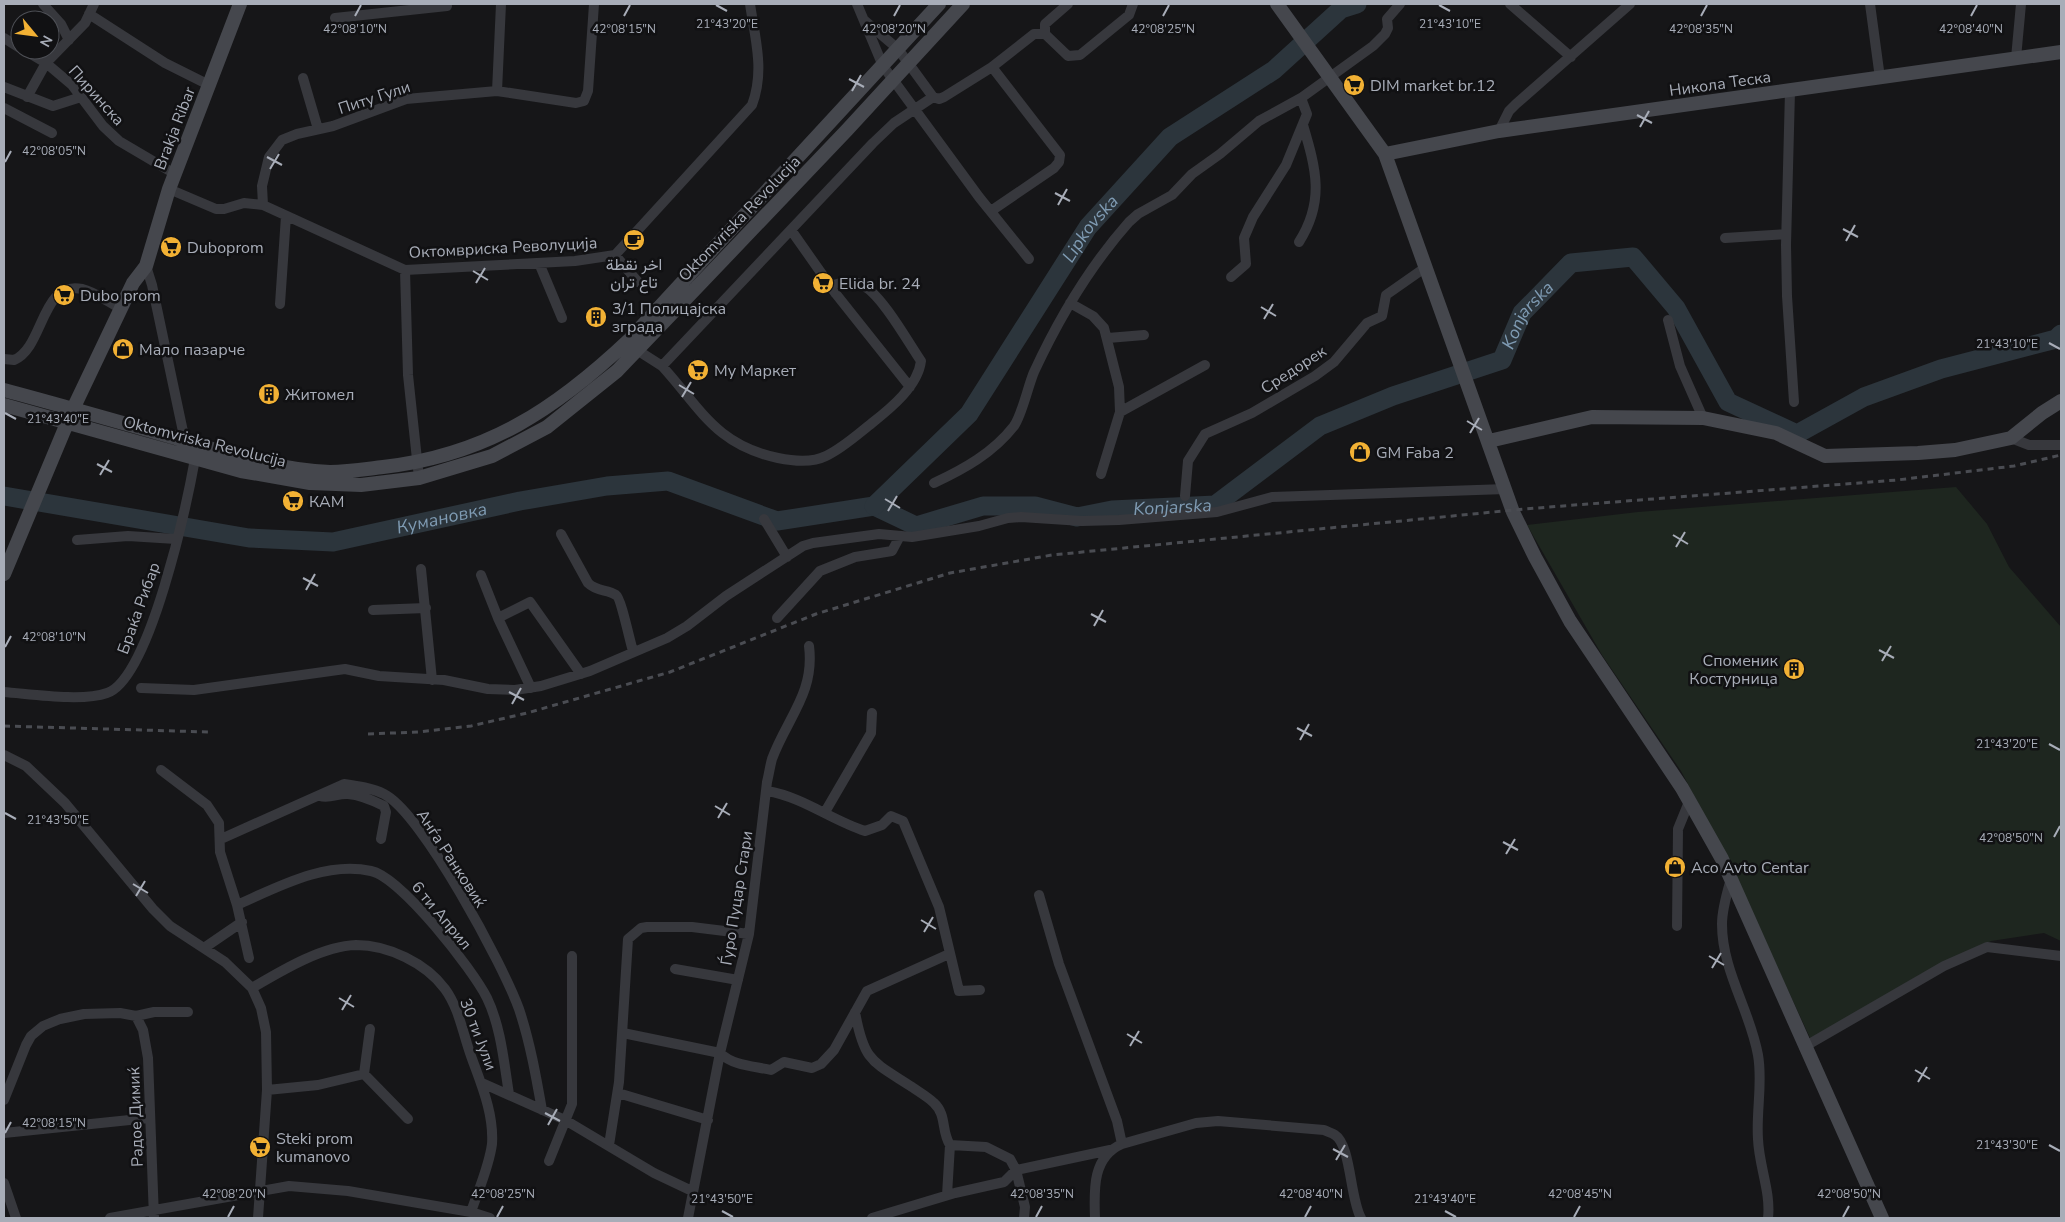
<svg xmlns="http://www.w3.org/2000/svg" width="2065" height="1222" font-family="'Nunito Sans',Vazirmatn,sans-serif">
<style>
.green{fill:#1e261f}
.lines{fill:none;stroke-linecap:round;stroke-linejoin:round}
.river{stroke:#2c353c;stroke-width:19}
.street{stroke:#37383d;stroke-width:10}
.secondary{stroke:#45474d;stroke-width:14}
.rail{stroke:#4a4c52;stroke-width:3;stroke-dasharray:6 5;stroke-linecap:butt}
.ticks{fill:none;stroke:#a8adb8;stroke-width:2}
.labels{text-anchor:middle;stroke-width:5;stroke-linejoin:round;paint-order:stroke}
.street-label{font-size:16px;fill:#a8adb8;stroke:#111113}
.poi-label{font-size:16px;fill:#a8adb8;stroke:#111113;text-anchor:start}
.water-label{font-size:18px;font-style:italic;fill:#7f9bb3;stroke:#111113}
.ticks-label{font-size:12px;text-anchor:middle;fill:#a8adb8;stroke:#111113;stroke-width:5;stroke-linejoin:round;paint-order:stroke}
</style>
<rect width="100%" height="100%" fill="#161618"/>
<path class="green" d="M1956,487L1987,524L2009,567L2061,627V941L2044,933L1991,941L1921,974L1811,1040L1724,852L1681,771L1602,655L1527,525L1638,512Z"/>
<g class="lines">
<g class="river">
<path id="s1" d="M4,496L249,538L333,542L520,501L607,486L668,481L777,521L874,506"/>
<path id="s2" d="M874,506L916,526L983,506H1035L1077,517L1112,510L1215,505L1320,426L1393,396L1502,360L1522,313L1571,263L1633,257L1676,308L1728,402L1797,434L1864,397L1941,369L2056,339L2061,334"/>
<path id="s3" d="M874,506L969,414L1088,227L1170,137L1274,70L1341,9L1357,4"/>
</g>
<path class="street" d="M43,4L61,24L69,40
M857,4L883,66L979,197L1029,259
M1510,4L1571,57
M1870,4L1880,78
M89,14L165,63L209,85
M335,18L447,6
M864,20L898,49L933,97L939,99L944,97L992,67L1060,155L1059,162L1054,168L991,211
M1045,34V24L1068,4
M4,38L20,48
M24,50L46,63L72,85L103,126L119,141L175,174
M2016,58L2021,4
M992,67L1034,34H1045L1068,56L1080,55L1129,15L1133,4
M303,78L318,129
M4,87L53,106L81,97
M497,91L501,4
M1790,91L1786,245L1787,296L1794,402
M27,97L46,63L85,23L94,4
M4,108L52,133
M1499,131L1509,111L1516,104L1630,4
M169,189L216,209H224L244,203L263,205L405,270L575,261L615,255L752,105C765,71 755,38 750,4
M263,205L262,186L269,157L282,140L297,134L333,126L406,99L497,91L576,103L584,101L588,91L594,4
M791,230L836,294L910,387
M1725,238L1786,234
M1299,242C1325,201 1316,169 1303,125
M615,255L638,282
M539,263L562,318
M146,266L152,285L185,441
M405,270L408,375L419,478
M1231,277L1246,264L1244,238L1253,217L1286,165L1307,114L1301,98
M1070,303L1093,316L1104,328L1119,387L1120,412L1101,474
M280,304L286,216
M1668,320L1680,366L1703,418
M1108,338L1144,335
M637,350L662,366L873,143L894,123L933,97
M4,359L14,360C44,348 41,280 82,289C95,292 108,302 120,308
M662,366C701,409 716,445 778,458C793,461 812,463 826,456C843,448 858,434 872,423C891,408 918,386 921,361C908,342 883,297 864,286C854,279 842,282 830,286
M1120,412L1205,365
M2011,438L2029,445H2061
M934,483C964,469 993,453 1014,426C1022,415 1028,386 1034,372C1059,318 1090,266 1129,222L1138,214L1172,195L1192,174L1220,154L1259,121L1301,98L1373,46L1385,34L1388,28L1387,19L1400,4
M1185,496L1188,461L1205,434L1252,413L1315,376L1334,362L1367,323L1382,316L1386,295L1426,267
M764,519L787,557
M561,534L588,583C597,592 607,589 616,595C621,598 630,642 633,651
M77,540L128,536L176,539
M421,569L432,680
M481,575L498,618L531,688
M373,610L426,608
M498,618L530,602L581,674
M777,618L820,571L855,557L892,551L900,536
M141,688L194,690L345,669L379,676L444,680L488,689L515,690L541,686L590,671L667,638L687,626L726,596L803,546L813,543L879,534L912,537L979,526L1008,518L1021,517L1082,521L1119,520L1217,512L1272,497L1506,489
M4,692C31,694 82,702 107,693C150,679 187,503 195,459
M4,755L26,766L65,803L153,909L170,926L225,962L252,988L261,1008L266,1032L267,1090L258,1218
M161,770L207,805L219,823L220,852L237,905L249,958
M767,791C803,797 831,820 865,831L882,825L891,816L903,821L939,907L959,991L980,990
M320,796C330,799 338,793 348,794C361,795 372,800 384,806L386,812L381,839
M825,812L871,733L872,713
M221,839L344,784C358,786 372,788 384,794C422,813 504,967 519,1009C530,1042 536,1076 542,1110
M1731,879C1727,893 1722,909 1722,924C1722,971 1750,1010 1758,1055C1763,1083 1756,1111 1758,1139C1759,1166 1771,1192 1768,1218
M1039,895L1059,964L1117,1121L1122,1144C1092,1157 1094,1190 1095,1218
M237,905C278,887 325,861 371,871C401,877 473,970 487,998C501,1027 504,1063 509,1094
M1677,926L1678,829L1689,802
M204,948L242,922
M675,969L738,980
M252,988C281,971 322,946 356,945C388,945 426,963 445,989C459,1008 463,1034 471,1056C481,1084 494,1113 492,1144C489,1167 478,1191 471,1212
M855,1012C864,1062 872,1061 912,1087C919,1092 928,1097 934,1103C947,1115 941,1131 950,1145L986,1147L1010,1159L1016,1170L1025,1207L1024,1218
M136,1016L143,1030L148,1058L154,1218
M623,1033L720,1053C733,1066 754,1066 771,1070L784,1062L812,1068L821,1064L834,1050L867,991L949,954
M1804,1047L1944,966L1987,947L2061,956
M364,1074L408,1119
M482,1083L565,1120L654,1173L692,1191
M267,1090L318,1085L364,1074L370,1029
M618,1093L708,1120
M4,1100L26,1045L31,1036L43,1026L60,1019L84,1014L120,1013L136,1016L154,1012H188
M4,1133L149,1118
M1122,1144L1196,1123L1218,1121L1324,1130C1328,1132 1332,1133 1335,1135C1351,1145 1350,1199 1361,1218
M609,1145L619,1082L628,939L641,928L647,927H692L749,934
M549,1161L572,1104V956
M4,1183L16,1218
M947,1195L950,1145
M110,1218L289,1186L348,1191L471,1212L490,1218
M688,1218L720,1053L749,934L767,782C769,774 770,766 772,759C787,718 815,693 809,646
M872,1218L955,1193L1004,1182L1016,1170L1110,1150"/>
<path class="secondary" d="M1277,4L1385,154L1513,512L1535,557L1570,621L1682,788L1722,859L1882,1218
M1385,154L1499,131L2061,52
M4,390C60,405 116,421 172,437C223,452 276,470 330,472C348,472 366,469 383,467C487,455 556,409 630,339L939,4
M4,405L241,471L310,483L361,485L419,478L492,456L547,427L617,371L847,130L963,4
M1489,441L1592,417L1703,418L1776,433L1825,456L1918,453L1955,450L2011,438L2042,413L2061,401
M4,574L73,409L133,283L146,266L169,189L240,4"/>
<path class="rail" d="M4,726L209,732
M368,734L418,732L471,726L527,713L670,672L816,614L950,573L1052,555L1524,509L1897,480L2014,466L2061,455"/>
</g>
<path class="ticks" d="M716,5L727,11M1439,5L1450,11M355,16L361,5M624,16L630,5M894,16L900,5M1163,16L1169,5M1701,16L1707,5M1971,16L1977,5M849,79L864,87M852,91L861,75M1637,115L1652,123M1640,127L1649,111M267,157L282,165M5,162L11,151M270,169L279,154M1055,193L1070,201M1058,205L1067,189M1843,229L1858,237M1846,241L1855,225M473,271L488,280M476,283L485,268M1261,307L1276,316M1264,319L1273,304M2049,343L2060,349M679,385L694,394M682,397L691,382M5,413L16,419M1467,421L1482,430M1470,433L1479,418M97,464L112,472M100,475L109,460M885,499L900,508M888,511L897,496M1673,535L1688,544M1676,547L1685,532M303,578L318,586M306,590L315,574M1091,614L1106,622M1094,626L1103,610M5,647L11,636M1879,650L1894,658M1882,661L1891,646M509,692L524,700M512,704L521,688M1297,728L1312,736M1300,740L1309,724M2049,744L2060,750M715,806L730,815M5,813L16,819M718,818L727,803M2054,837L2060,826M1503,842L1518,850M1506,854L1515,839M133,884L148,893M136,896L145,881M921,920L936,929M924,932L933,917M1709,956L1724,965M1712,968L1721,953M339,998L354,1007M342,1010L351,995M1127,1034L1142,1043M1130,1046L1139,1031M1915,1070L1930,1079M1918,1082L1927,1067M545,1113L560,1121M548,1125L557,1109M5,1133L11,1122M2049,1145L2060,1151M1333,1149L1348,1157M1336,1160L1345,1145M722,1211L733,1217M1445,1211L1456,1217M228,1217L234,1206M497,1217L503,1206M1036,1217L1042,1206M1305,1217L1311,1206M1574,1217L1580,1206M1843,1217L1849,1206"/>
<defs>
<g id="supermarket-disc" transform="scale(1.125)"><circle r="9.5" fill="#f2b134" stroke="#111113"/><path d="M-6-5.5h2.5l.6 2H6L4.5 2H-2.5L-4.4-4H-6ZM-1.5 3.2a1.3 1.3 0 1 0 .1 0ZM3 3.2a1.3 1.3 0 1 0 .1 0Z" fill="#111"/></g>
<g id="cafe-disc" transform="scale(1.125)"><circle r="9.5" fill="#f2b134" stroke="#111113"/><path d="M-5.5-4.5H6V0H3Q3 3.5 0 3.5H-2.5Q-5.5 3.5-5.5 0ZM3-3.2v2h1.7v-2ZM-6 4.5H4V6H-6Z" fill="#111"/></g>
<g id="building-disc" transform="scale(1.125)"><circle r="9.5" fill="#f2b134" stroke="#111113"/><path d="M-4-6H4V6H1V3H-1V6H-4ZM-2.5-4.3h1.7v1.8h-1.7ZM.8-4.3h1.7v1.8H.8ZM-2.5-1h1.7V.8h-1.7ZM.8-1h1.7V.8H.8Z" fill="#111"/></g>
<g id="shop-disc" transform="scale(1.125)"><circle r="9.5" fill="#f2b134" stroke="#111113"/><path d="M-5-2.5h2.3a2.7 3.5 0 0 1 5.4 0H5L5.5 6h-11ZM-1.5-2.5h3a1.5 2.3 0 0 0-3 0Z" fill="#111"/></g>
</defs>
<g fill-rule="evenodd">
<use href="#supermarket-disc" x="1354" y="85"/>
<use href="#cafe-disc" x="634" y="240"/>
<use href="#supermarket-disc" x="171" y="247"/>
<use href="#supermarket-disc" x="823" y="283"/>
<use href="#supermarket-disc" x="64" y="295"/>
<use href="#building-disc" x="596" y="317"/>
<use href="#shop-disc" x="123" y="349"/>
<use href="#supermarket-disc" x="698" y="370"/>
<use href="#building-disc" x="269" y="394"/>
<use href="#shop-disc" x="1360" y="452"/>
<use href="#supermarket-disc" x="293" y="501"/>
<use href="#building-disc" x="1794" y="669"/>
<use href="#shop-disc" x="1675" y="867"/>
<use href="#supermarket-disc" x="260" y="1147"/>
</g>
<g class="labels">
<g class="street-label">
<text transform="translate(1720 83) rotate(-8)" y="6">Никола Теска</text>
<text transform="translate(97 95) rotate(48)" y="6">Пиринска</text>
<text transform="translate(374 97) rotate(-18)" y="6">Питу Гули</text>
<text transform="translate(174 128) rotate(-69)" y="6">Brakja Ribar</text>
<text transform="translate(739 218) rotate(-46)" y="6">Oktomvriska Revolucija</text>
<text transform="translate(503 247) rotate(-3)" y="6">Октомвриска Револуција</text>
<text transform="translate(1293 369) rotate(-33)" y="6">Средорек</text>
<text transform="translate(205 441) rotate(14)" y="6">Oktomvriska Revolucija</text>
<text transform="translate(138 608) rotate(-70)" y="6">Браќа Рибар</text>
<text transform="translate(452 858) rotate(57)" y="6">Анѓа Ранковиќ</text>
<text transform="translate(736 898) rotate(-81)" y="6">Ѓуро Пуцар Стари</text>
<text transform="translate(442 915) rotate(50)" y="6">6 ти Април</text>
<text transform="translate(479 1034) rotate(69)" y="6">30 ти Јули</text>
<text transform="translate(135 1117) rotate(-92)" y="6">Радое Димиќ</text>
</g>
<g class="poi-label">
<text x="1370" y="91">DIM market br.12</text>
<text x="187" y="253">Duboprom</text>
<text x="634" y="270" text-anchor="middle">اخر نقطة<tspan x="634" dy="18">تاع تران</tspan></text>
<text x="839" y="289">Elida br. 24</text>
<text x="80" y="301">Dubo prom</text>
<text x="612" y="314">3/1 Полицајска<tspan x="612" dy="18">зграда</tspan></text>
<text x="139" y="355">Мало пазарче</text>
<text x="714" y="376">Му Маркет</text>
<text x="285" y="400">Житомел</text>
<text x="1376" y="458">GM Faba 2</text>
<text x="309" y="507">КАМ</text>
<text x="1778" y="666" text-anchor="end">Споменик<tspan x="1778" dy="18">Костурница</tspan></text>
<text x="1691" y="873">Aco Avto Centar</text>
<text x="276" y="1144">Steki prom<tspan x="276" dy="18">kumanovo</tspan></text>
</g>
<g class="water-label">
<text dy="6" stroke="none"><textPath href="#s3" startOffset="354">Lipkovska</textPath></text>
<text dy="6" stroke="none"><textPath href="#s2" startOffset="728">Konjarska</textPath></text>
<text dy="6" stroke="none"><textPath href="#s2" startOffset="308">Konjarska</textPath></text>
<text dy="6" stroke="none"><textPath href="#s1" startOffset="444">Кумановка</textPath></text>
</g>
</g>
<g class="ticks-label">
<text x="727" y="28">21°43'20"E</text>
<text x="1450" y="28">21°43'10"E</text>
<text x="355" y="33">42°08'10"N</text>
<text x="624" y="33">42°08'15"N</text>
<text x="894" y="33">42°08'20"N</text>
<text x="1163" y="33">42°08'25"N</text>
<text x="1701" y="33">42°08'35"N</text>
<text x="1971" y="33">42°08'40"N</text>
<text x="54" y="155">42°08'05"N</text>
<text x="2007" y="348">21°43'10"E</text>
<text x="58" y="423">21°43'40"E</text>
<text x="54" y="641">42°08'10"N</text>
<text x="2007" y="748">21°43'20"E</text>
<text x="58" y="824">21°43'50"E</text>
<text x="2011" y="842">42°08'50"N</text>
<text x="54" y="1127">42°08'15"N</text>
<text x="2007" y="1149">21°43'30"E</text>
<text x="234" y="1198">42°08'20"N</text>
<text x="503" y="1198">42°08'25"N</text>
<text x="1042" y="1198">42°08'35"N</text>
<text x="1311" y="1198">42°08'40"N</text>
<text x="1580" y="1198">42°08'45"N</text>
<text x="1849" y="1198">42°08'50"N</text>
<text x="722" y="1203">21°43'50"E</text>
<text x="1445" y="1203">21°43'40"E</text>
</g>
<rect width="2065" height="1222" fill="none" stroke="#a8adb8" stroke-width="10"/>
<g transform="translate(35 35) rotate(119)"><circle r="24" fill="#111113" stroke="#4d4f55"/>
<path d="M0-4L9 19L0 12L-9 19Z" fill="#f2b134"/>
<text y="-8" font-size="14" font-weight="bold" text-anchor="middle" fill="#a8adb8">N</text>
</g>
</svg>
